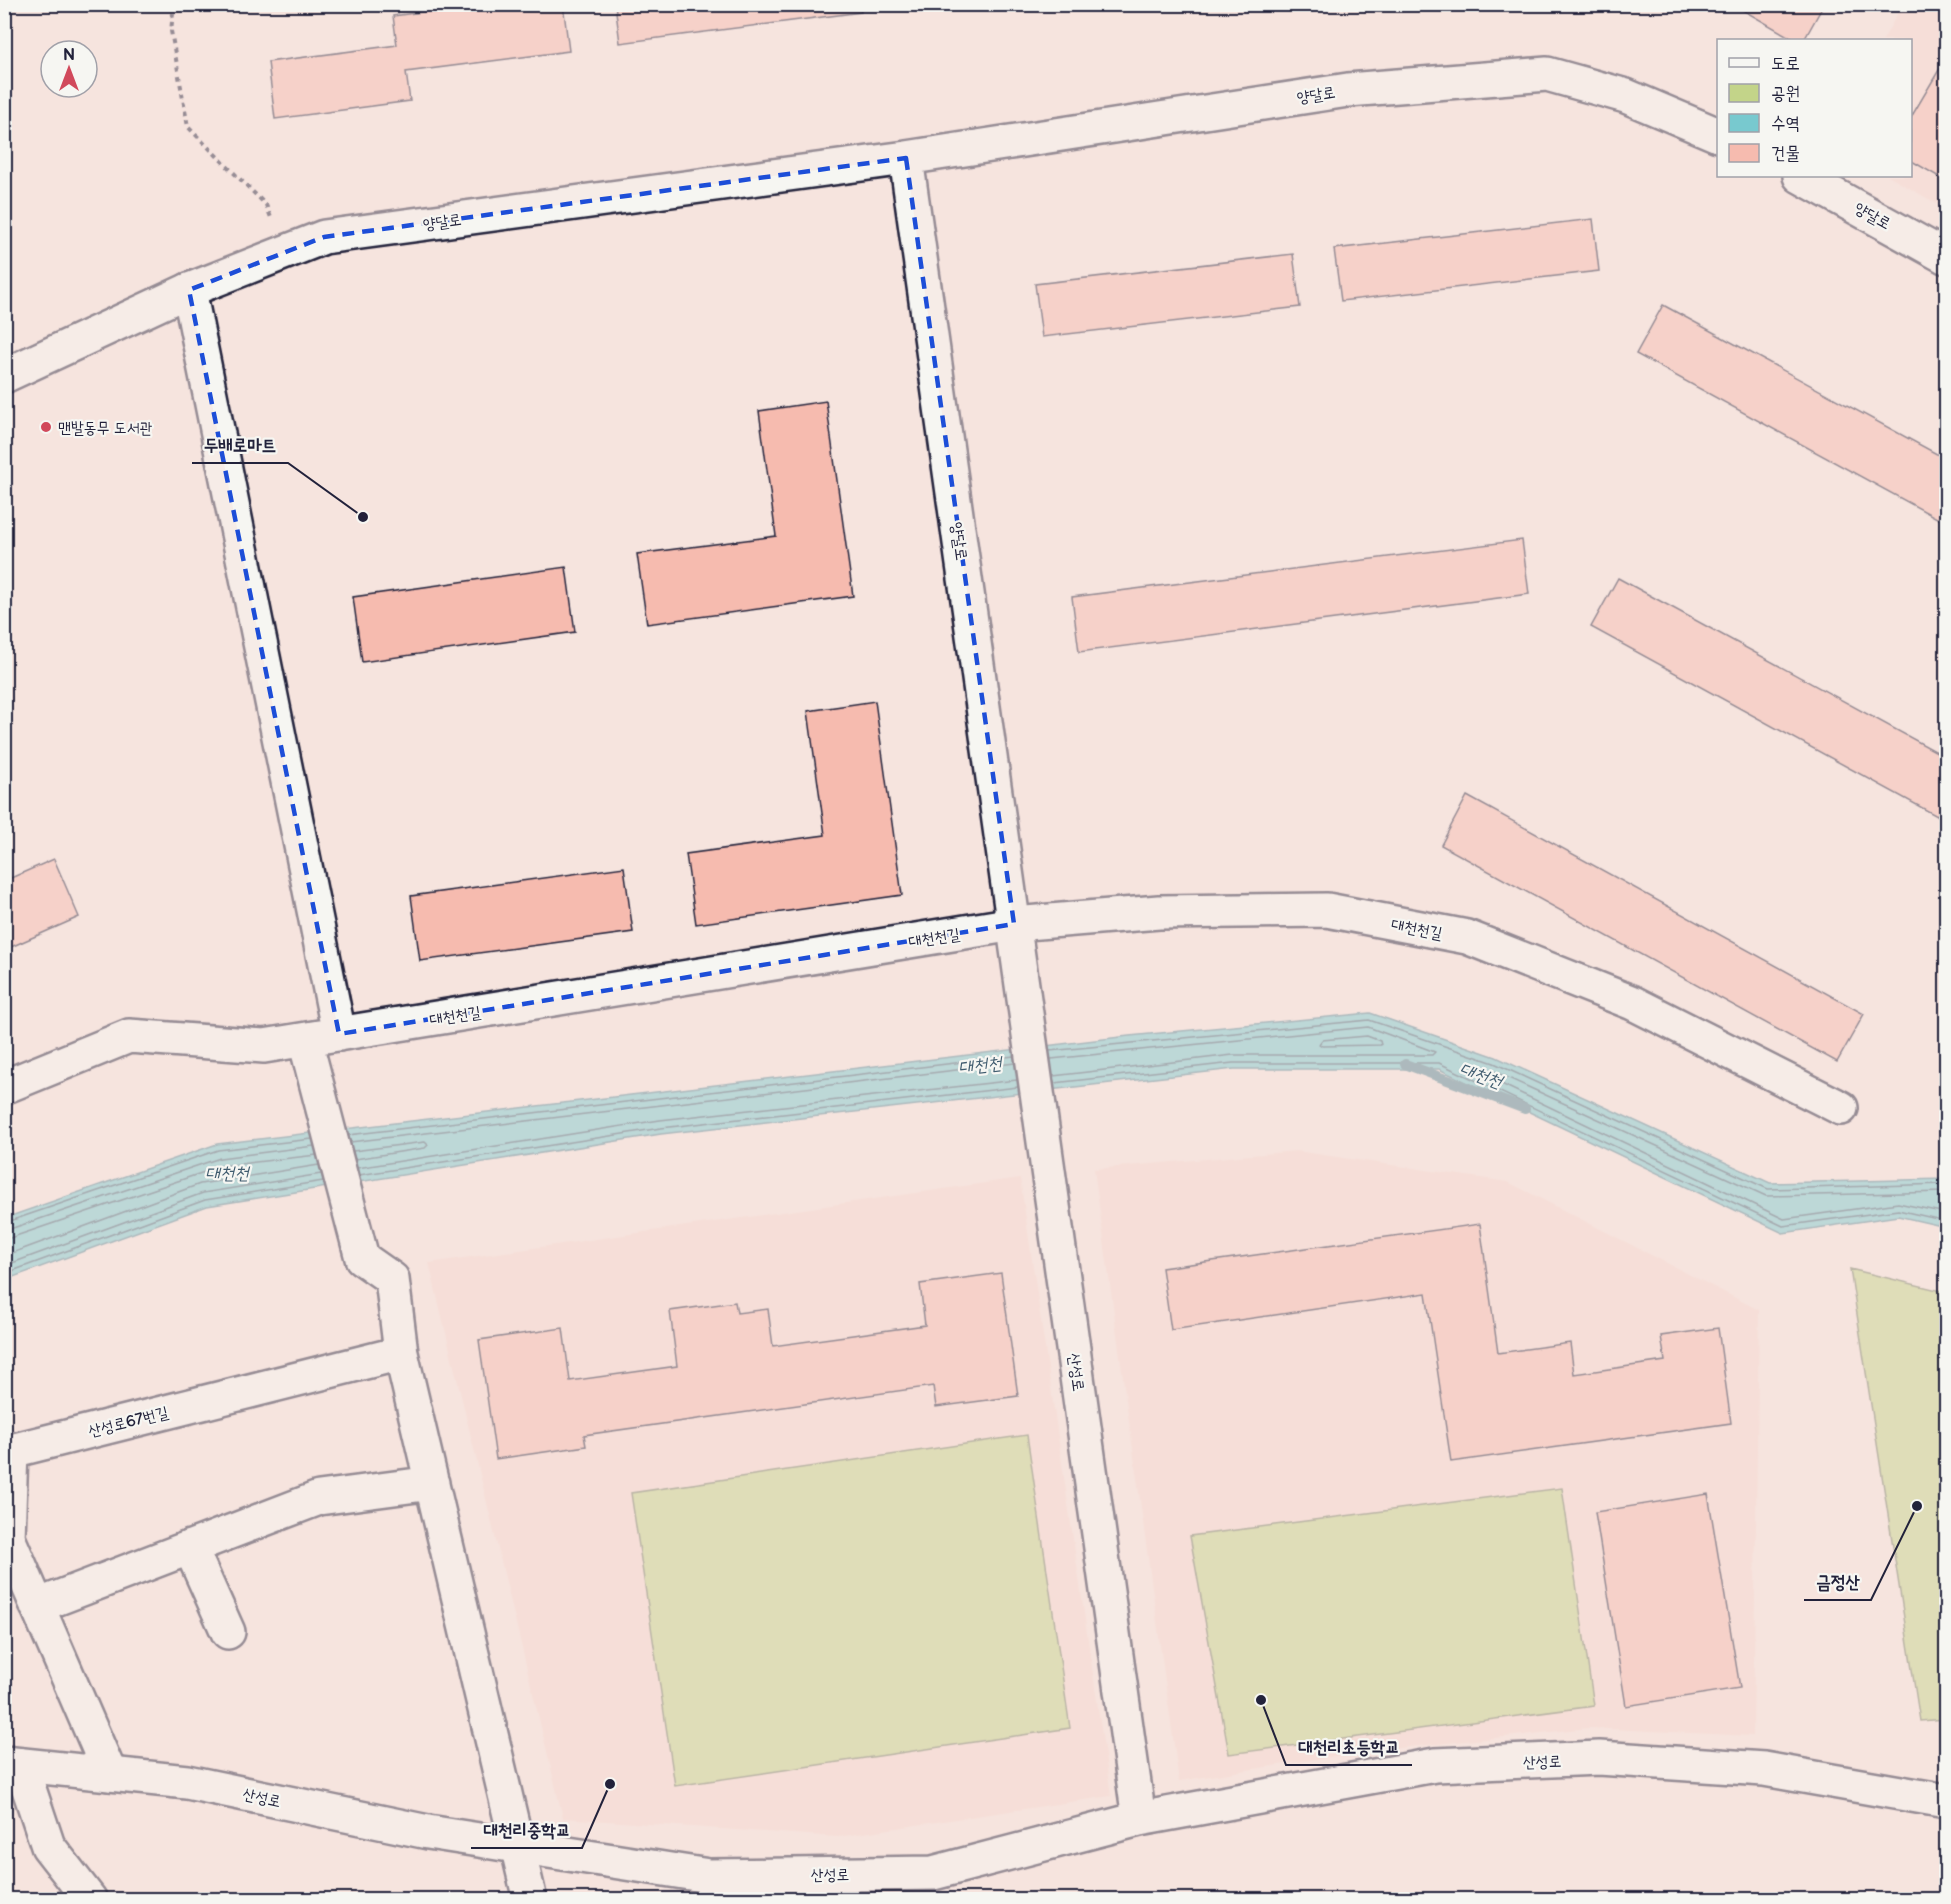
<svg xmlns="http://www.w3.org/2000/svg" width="1951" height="1904" font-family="'Balsamiq Sans','Poor Story',sans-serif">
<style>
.built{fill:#f6d8d0}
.green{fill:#c3d489;stroke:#727b62;stroke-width:1.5}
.water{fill:#78c9cf;stroke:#568694;stroke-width:1.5}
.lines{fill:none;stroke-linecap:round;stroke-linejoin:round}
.shore{stroke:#446576;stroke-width:1.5}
.stream{stroke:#568694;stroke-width:10}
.building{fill:#f6bbaf;stroke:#22223b;stroke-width:1.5}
.street-casing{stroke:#22223b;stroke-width:38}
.secondary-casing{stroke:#22223b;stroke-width:38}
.path{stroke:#22223b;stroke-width:4;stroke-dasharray:4.5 4.5;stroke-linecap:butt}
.street{stroke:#f6f6f2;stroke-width:33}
.secondary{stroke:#f6f6f2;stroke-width:33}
.marked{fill:none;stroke:#1d4ed8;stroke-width:4.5;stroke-dasharray:12 8;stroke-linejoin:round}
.poi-dot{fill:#d1495b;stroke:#f6f6f2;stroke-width:2}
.labels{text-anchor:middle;stroke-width:4.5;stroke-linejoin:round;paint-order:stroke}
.street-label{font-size:16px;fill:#22223b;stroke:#f6f6f2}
.poi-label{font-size:16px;fill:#22223b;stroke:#f6f6f2;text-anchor:start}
.water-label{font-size:18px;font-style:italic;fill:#405c6f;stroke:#f6f6f2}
.leader{fill:none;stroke:#22223b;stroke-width:2}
.callout-dot{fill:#22223b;stroke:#f6f6f2;stroke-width:2}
.callout-label{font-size:18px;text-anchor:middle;font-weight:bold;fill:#22223b;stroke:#f6f6f2;stroke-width:4.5;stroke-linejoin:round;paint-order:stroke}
</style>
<rect width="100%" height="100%" fill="#f6e4de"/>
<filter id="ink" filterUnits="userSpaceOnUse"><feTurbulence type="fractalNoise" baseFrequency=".0167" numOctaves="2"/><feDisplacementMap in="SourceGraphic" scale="12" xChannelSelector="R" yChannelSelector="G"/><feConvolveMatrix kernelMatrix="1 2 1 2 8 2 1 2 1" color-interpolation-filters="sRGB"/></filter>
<g filter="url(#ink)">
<path class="built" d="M1902,5H1946V209L1888,176H1910V40H1883Z
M1296,1151L1508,1182L1759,1310L1753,1736L1589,1728L1361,1752L1179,1781L1094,1169Z
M1020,1178L1111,1796L837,1837L563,1818L429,1263Z"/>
<path class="green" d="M1850,1269L1946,1292V1719L1920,1721Z
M1027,1435L1070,1728L675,1786L631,1493Z
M1562,1488L1594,1706L1229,1754L1190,1536Z"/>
<path class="water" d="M1370,1013L1496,1057L1770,1183L1946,1179V1227L1898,1216L1783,1233L1439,1069H1234L661,1134L207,1206L5,1280V1218L217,1144L1129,1036Z"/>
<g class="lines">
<path class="shore" d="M1367,1036L1380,1041L1381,1045L1322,1046L1319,1044L1322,1040Z
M1049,1051L1369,1020L1494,1063L1768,1189L1946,1184
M1051,1059L1368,1027L1435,1052L1432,1055H1233L1053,1076
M1054,1083L1233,1063H1439L1783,1226L1898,1210L1946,1221
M348,1135L1014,1056
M350,1142L1015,1063
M353,1151L425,1142L428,1145L425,1148L355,1159
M357,1168L660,1120L1017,1080
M359,1175L661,1128L1018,1087
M1946,1192L1766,1196L1491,1070L1470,1063L1467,1065L1468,1068L1784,1219L1898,1203L1946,1213
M4,1223L218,1150L312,1139
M4,1231L220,1158L314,1146
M4,1240L222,1166L317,1155
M4,1256L200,1184L319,1165
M4,1266L203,1193L321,1174
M4,1274L205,1200L323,1181"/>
<path class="stream" d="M1405,1064L1525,1109"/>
</g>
<path class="building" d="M481,4H563L569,51L406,72L410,101L275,119L268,62L397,45L393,16Z
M615,4H860L861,12L620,43Z
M1732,4H1824L1804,40H1795Z
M1946,58V181L1910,160V119Z
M1593,219L1599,271L1341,301L1334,249Z
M1293,254L1300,307L1042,337L1035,284Z
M1663,305L1946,459V523L1636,354Z
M826,401L853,596L647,624L637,554L776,536L759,411Z
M1522,540L1529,594L1079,652L1072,597Z
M566,567L575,632L362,662L353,597Z
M1618,578L1946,757V799L1937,816L1591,627Z
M875,701L902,895L696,924L686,854L825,835L808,711Z
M1467,796L1864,1014L1837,1062L1441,845Z
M54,859L79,917L4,950V881Z
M624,867L633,932L420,961L411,896Z
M1480,1224L1498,1353L1570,1343L1574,1374L1665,1361L1661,1336L1718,1328L1731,1423L1451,1462L1426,1293L1171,1330L1162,1268Z
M1001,1273L1018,1396L936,1407L933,1386L584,1435L586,1446L496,1459L479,1340L563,1328L570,1381L677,1366L670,1311L735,1302L737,1313L768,1309L773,1346L925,1325L920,1284Z
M1708,1494L1740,1688L1626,1706L1595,1512Z"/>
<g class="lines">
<g class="street-casing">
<path id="street" d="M189,290L339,1034
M305,1040L362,1258L392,1279L401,1353L530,1900
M4,1087L129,1036L264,1046L1014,924L1159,912L1327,910L1467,937L1633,1003L1841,1108
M190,1547L228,1632
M37,1606L319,1498L432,1483
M21,1765L48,1846L90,1900
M110,1774L8,1538L11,1451L401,1353"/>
</g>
<g class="secondary-casing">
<path id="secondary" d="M906,158L1348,90L1547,74L1626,96L1718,135
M1800,176L1946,257
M4,376L189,290L324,237L906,158L1139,1819
M4,1763L187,1782L428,1832L709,1876L933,1873L1139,1819L1435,1765L1599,1758L1764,1769L1946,1801"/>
</g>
<path class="path" d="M174,4L171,31L188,127L266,205L272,220"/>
<use href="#street" class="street"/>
<use href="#secondary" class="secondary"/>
</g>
</g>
<path d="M0 0H1951V1904H0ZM906,158L1014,924L339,1034L189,290L324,237Z" fill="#f6e4de" fill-opacity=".55" fill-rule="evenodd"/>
<path class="marked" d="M906,158L1014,924L339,1034L189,290L324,237Z"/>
<circle class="poi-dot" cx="46" cy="427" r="6"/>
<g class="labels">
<g class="street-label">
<text transform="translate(1316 94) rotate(-9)" y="6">양달로</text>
<text transform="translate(1873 215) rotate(29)" y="6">양달로</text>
<text transform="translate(442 221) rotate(-8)" y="6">양달로</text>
<text transform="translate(960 541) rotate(82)" y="6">양달로</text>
<text transform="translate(1417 928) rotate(11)" y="6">대천천길</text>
<text transform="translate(934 937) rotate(-9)" y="6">대천천길</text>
<text transform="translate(455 1015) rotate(-9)" y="6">대천천길</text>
<text transform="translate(1077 1372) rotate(82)" y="6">산성로</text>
<text transform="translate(128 1421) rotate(-14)" y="6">산성로67번길</text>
<text transform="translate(1542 1761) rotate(-2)" y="6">산성로</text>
<text transform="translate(262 1797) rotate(12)" y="6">산성로</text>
<text transform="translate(830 1874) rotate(-1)" y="6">산성로</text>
</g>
<g class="poi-label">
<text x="58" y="433">맨발동무 도서관</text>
</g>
<g class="water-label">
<text transform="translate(980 1065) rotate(-6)" y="6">대천천</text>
<text transform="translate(1481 1075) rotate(20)" y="6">대천천</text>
<text x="227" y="1179">대천천</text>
</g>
</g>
<path class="leader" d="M363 517L288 463H192M1917 1506L1871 1600H1804M1261 1700L1286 1765H1412M610 1784L582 1848H471"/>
<g class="callout-dot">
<circle cx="363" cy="517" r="6"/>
<circle cx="1917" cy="1506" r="6"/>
<circle cx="1261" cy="1700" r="6"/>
<circle cx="610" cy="1784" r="6"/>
</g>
<g class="callout-label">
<text x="240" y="451">두배로마트</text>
<text x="1838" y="1588">금정산</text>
<text x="1349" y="1753">대천리초등학교</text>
<text x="527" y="1836">대천리중학교</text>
</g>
<rect width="1951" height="1904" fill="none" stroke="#f6f6f2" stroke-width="24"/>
<rect x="12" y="12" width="1927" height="1880" fill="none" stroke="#22223b" stroke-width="2" filter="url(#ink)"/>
<rect x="1717" y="39" width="195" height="138" fill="#f6f6f2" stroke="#a1a1a9" stroke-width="1.5"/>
<rect x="1729" y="58" width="30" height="9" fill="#f6f6f2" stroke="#a1a1a9" stroke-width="1.5"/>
<text x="1771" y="69" font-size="18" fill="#22223b">도로</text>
<rect x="1729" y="84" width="30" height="18" fill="#c3d489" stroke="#a1a1a9" stroke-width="1.5"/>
<text x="1771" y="99" font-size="18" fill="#22223b">공원</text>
<rect x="1729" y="114" width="30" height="18" fill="#78c9cf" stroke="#a1a1a9" stroke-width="1.5"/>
<text x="1771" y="129" font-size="18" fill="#22223b">수역</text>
<rect x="1729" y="144" width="30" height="18" fill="#f6bbaf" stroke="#a1a1a9" stroke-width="1.5"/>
<text x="1771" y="159" font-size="18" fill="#22223b">건물</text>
<g transform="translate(69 69)"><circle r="28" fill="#f6f6f2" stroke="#a1a1a9" stroke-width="1.5"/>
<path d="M0-4.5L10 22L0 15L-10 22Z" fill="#d1495b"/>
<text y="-9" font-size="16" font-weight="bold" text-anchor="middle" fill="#22223b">N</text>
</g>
</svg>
